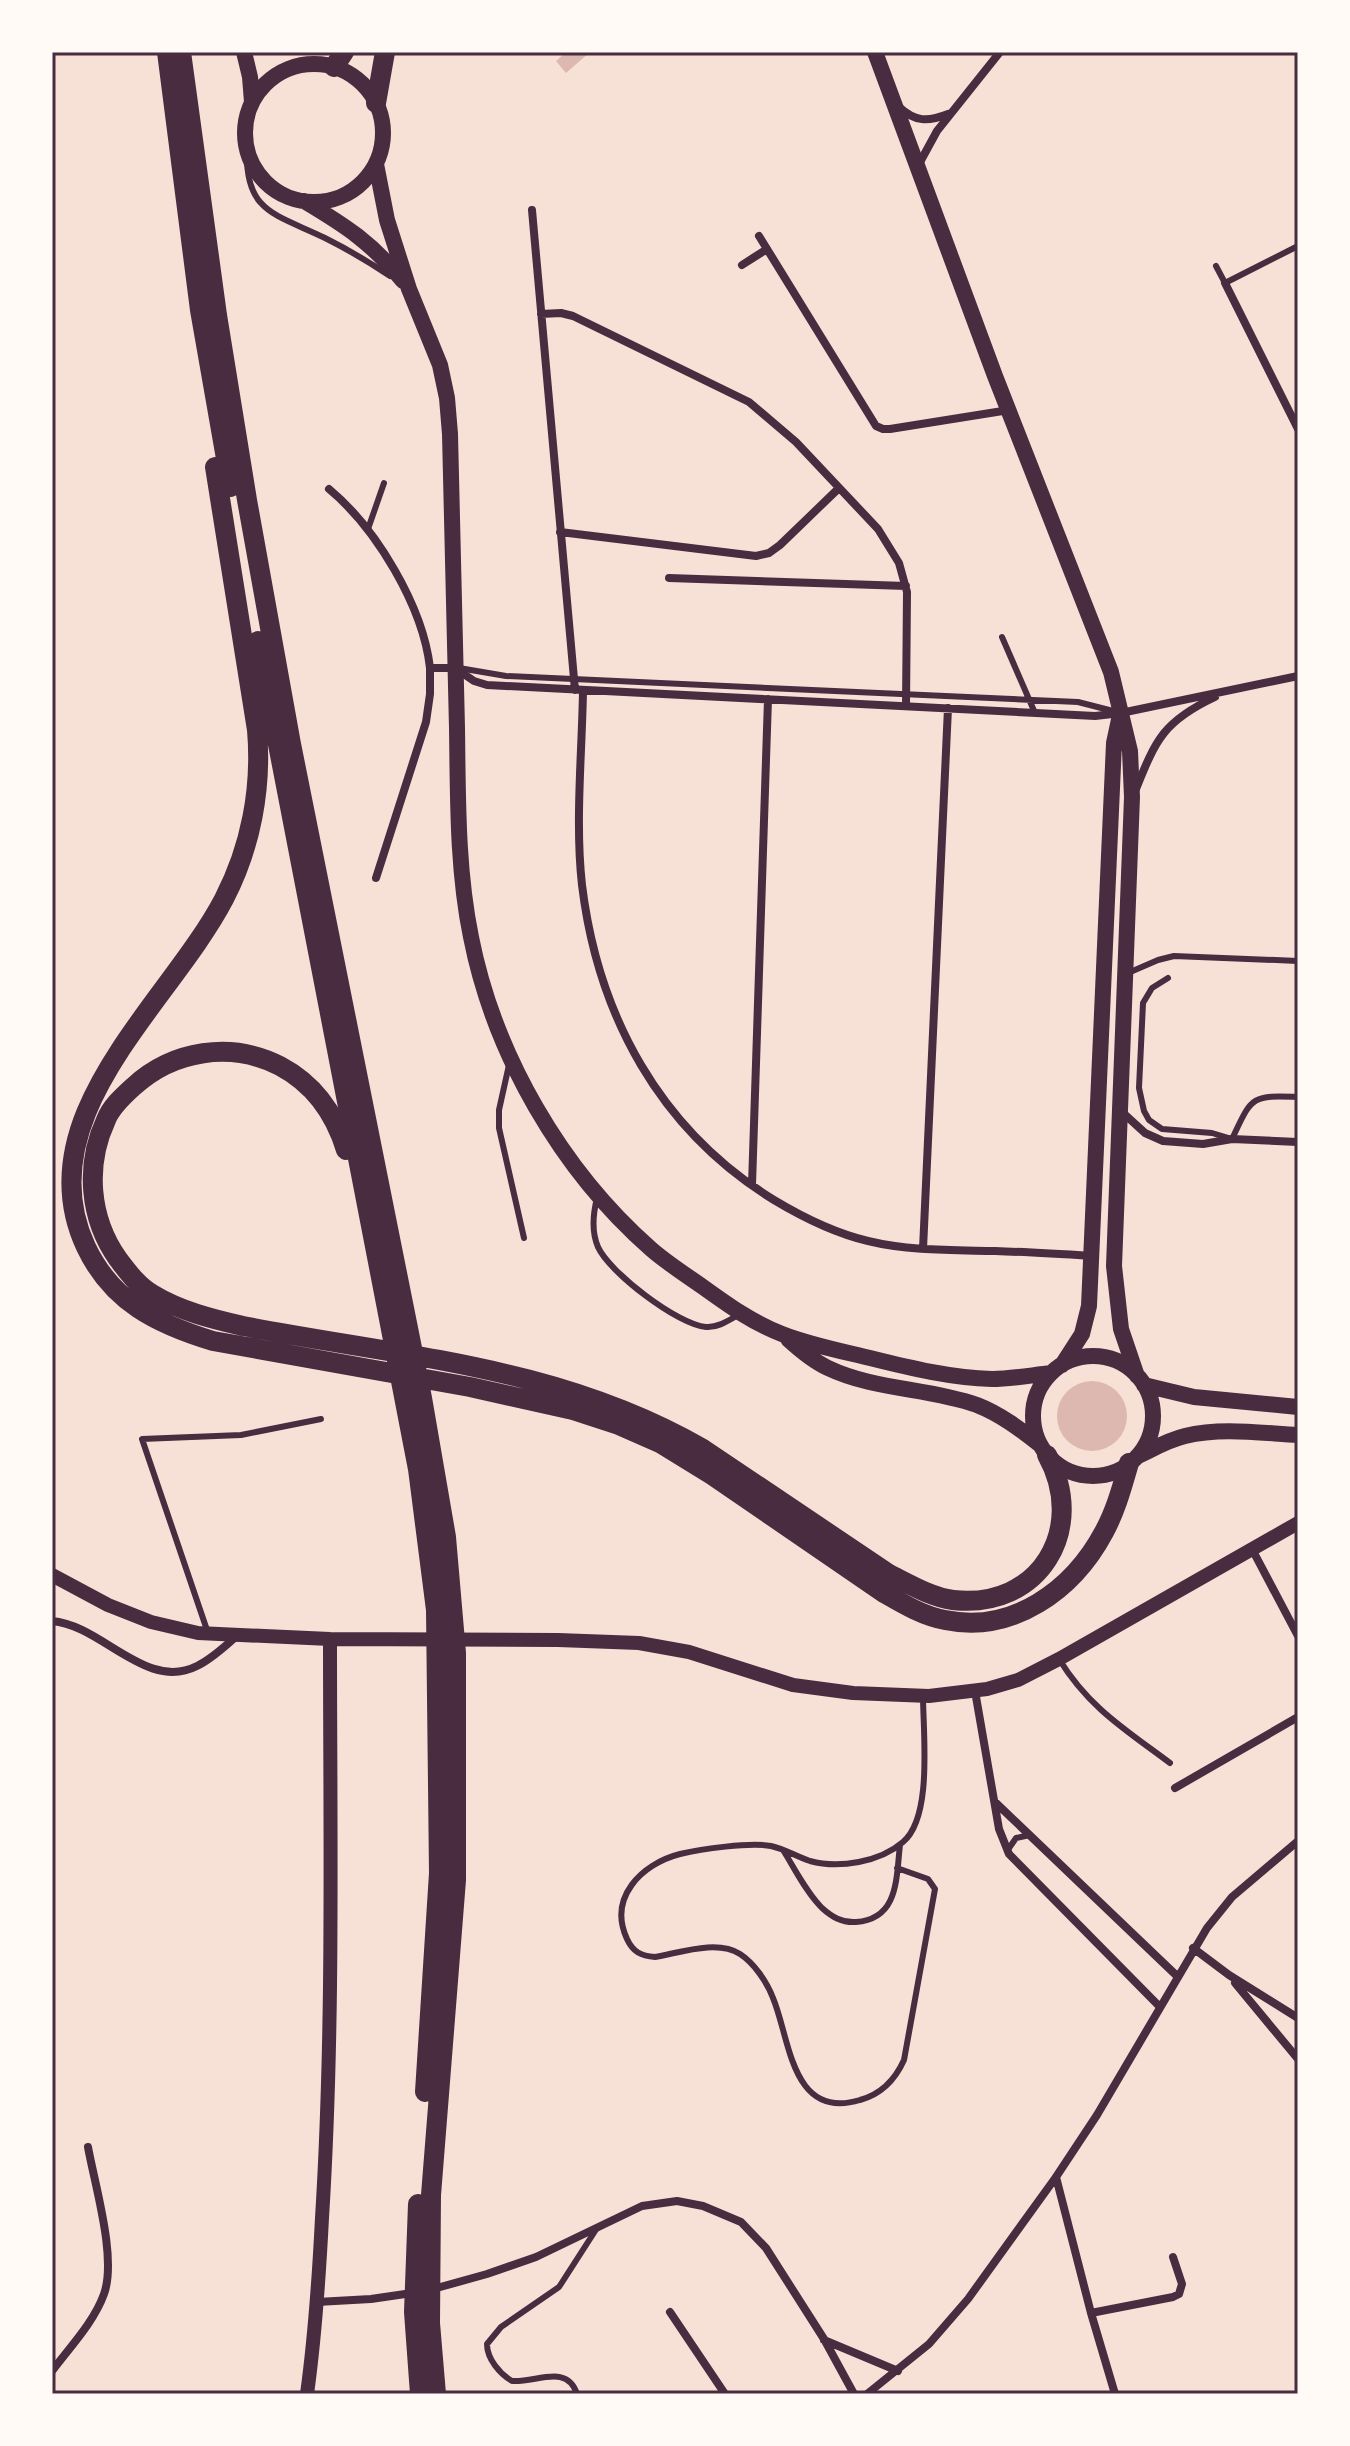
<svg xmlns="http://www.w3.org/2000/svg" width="1350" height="2446" font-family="Helvetica,sans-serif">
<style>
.water{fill:#dcb8b0}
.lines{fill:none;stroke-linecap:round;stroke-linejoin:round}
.service{stroke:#4a2c40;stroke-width:6}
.minor{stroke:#4a2c40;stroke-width:8}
.tertiary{stroke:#4a2c40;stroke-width:14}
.secondary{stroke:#4a2c40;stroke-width:16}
.trunk{stroke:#4a2c40;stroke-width:20}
.neatline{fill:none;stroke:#4a2c40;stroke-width:3}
</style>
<rect width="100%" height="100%" fill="#f7e1d7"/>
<path class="water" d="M566,52H590L566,73L556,61Z
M1057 1416a35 35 0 1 1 70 0a35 35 0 1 1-70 0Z"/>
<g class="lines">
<path class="service" d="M247,148C244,213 276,214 325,238C347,249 369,262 390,276
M1216,266L1225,283L1298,246
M368,529L384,483
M1002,637L1035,713
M459,668L506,676L1078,702L1117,712
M1128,973L1158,960L1174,956L1298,961
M1168,978L1152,988L1143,1003L1139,1088L1144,1111L1149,1120L1162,1129L1212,1133L1232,1139C1252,1097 1250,1095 1298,1097
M509,1065L499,1110V1128L524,1238
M597,1198C593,1214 591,1231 598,1247C609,1272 678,1325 706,1327C718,1328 729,1320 740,1314
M208,1633L142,1439L241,1435L321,1419
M1059,1659C1089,1708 1126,1730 1170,1763
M783,1850C795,1869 806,1892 822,1908C832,1917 842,1923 856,1922C899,1919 896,1878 900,1845
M1007,1851L1016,1838L1030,1835
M897,1868L928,1879L935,1889L904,2060C895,2080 882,2094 860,2100C791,2121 790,2038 773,1998C767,1982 754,1963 740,1954C717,1939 679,1953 655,1957C641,1956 633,1952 627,1939C608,1898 641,1864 680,1854C701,1849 750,1842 771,1846C785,1849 797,1857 810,1861C839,1869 880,1862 903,1842C933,1817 923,1733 923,1695
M577,2394C567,2363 536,2383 512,2381C500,2374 487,2359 487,2344L501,2327L559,2287L597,2228"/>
<path class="minor" d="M899,107C915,122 928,122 948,114
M919,164L937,131L1000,52
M532,210L575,690
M759,236L876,426L883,429H890L1009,410
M742,265L767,249
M1225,283L1298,429
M541,314L561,313L573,316L749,402L796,442L878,529L899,563L907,592L906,706
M329,489C376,528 423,606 430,668H455L474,681L487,685L1095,716L1121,713L1298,676
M560,532L756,556L769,553L780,545L839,488
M669,578L906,586
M583,691C582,753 575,823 582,885C598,1016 660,1130 774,1200C804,1218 834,1233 868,1241C909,1251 952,1250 995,1251C1027,1252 1060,1254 1092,1256
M1136,789C1156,739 1164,721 1215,697
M376,878L426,722L430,694V668
M1122,1112L1145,1133L1163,1141L1203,1144L1232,1139L1298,1142
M752,1185L768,699
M923,1249L948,708
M1252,1549L1298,1636
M52,1621C102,1625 146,1692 197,1666C212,1659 225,1646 237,1636
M975,1691L999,1829L1009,1854L1159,2006
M1175,1788L1298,1717
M996,1803L1177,1976
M1193,1948L1229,1975L1298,2018
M1235,1983L1298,2059
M1056,2177L1091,2313L1115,2394
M433,2289L487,2274L536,2257L642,2206L677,2201L703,2206L741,2222L766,2248L824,2339L854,2394
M317,2302L371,2299L412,2293
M670,2312L725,2394
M1091,2313L1173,2297L1179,2294L1182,2284L1173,2257
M824,2340L898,2371
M52,2371C70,2347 94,2322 104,2294C117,2258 95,2186 88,2147
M867,2394L929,2344L968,2299L1056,2177L1097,2115L1207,1928L1232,1897L1298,1841"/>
<path class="tertiary" d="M52,1575L108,1605L151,1622L198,1633L330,1639L558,1640L639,1643L689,1652L793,1685L853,1693L929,1696L987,1689L1018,1680L1059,1659L1298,1523
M307,2394C315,2336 319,2277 322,2218C334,2025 330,1832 330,1639"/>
<path class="secondary" d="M244,52L250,77L252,102
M875,52L995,376L1111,672L1130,751L1132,797L1114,1266L1121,1329L1137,1376
M245 133a69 69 0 1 1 138 0a69 69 0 1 1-138 0Z
M376,164L387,220L409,289L440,365L447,398L450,434C452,532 454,630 457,728C458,797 457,869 471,937C494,1054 561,1170 651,1249C667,1263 686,1275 703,1287C728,1305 753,1323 782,1334C810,1345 841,1351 870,1358C910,1368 952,1378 992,1379C1012,1379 1032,1375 1051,1373
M304,201C346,226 372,243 403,281
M788,1339C800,1350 813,1361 828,1368C874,1390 929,1388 977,1405C1000,1414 1020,1429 1039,1444
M1033 1416a60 60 0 1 1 120 0a60 60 0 1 1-120 0Z
M1062,1365L1082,1334L1089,1306L1114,743L1120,715
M1144,1385L1194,1397L1298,1407
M1138,1456C1153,1449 1168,1440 1185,1436C1221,1427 1261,1433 1298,1435"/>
<path class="trunk" d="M167,52L200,310L231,487
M181,52L217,315L247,500L291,744L422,1398L446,1537L456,1653V1880L431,2195L430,2323L436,2394
M334,67L344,52
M376,103L385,52
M215,467L257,730C262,788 251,847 224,899C169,1004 25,1117 86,1247C112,1302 157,1324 213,1341L470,1387L573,1410L619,1425L660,1443L712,1475L884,1593C903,1604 923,1616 945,1620C1013,1634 1073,1590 1104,1532C1116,1510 1122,1487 1129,1463
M258,641L418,1469L436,1610L439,1873L425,2092
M346,1150C335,1114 314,1084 280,1066C231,1041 173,1050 133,1087C123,1096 111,1107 106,1120C85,1165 89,1218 118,1259C128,1272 138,1286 152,1294C180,1311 212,1319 243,1326C404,1357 559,1366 703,1449L889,1574C909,1584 931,1597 953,1600C1039,1610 1088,1529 1047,1455
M418,2204L414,2312L420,2394"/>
</g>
<rect width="1350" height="2446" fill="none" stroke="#fffaf5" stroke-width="108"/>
<rect x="54" y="54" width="1242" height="2338" class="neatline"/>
</svg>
